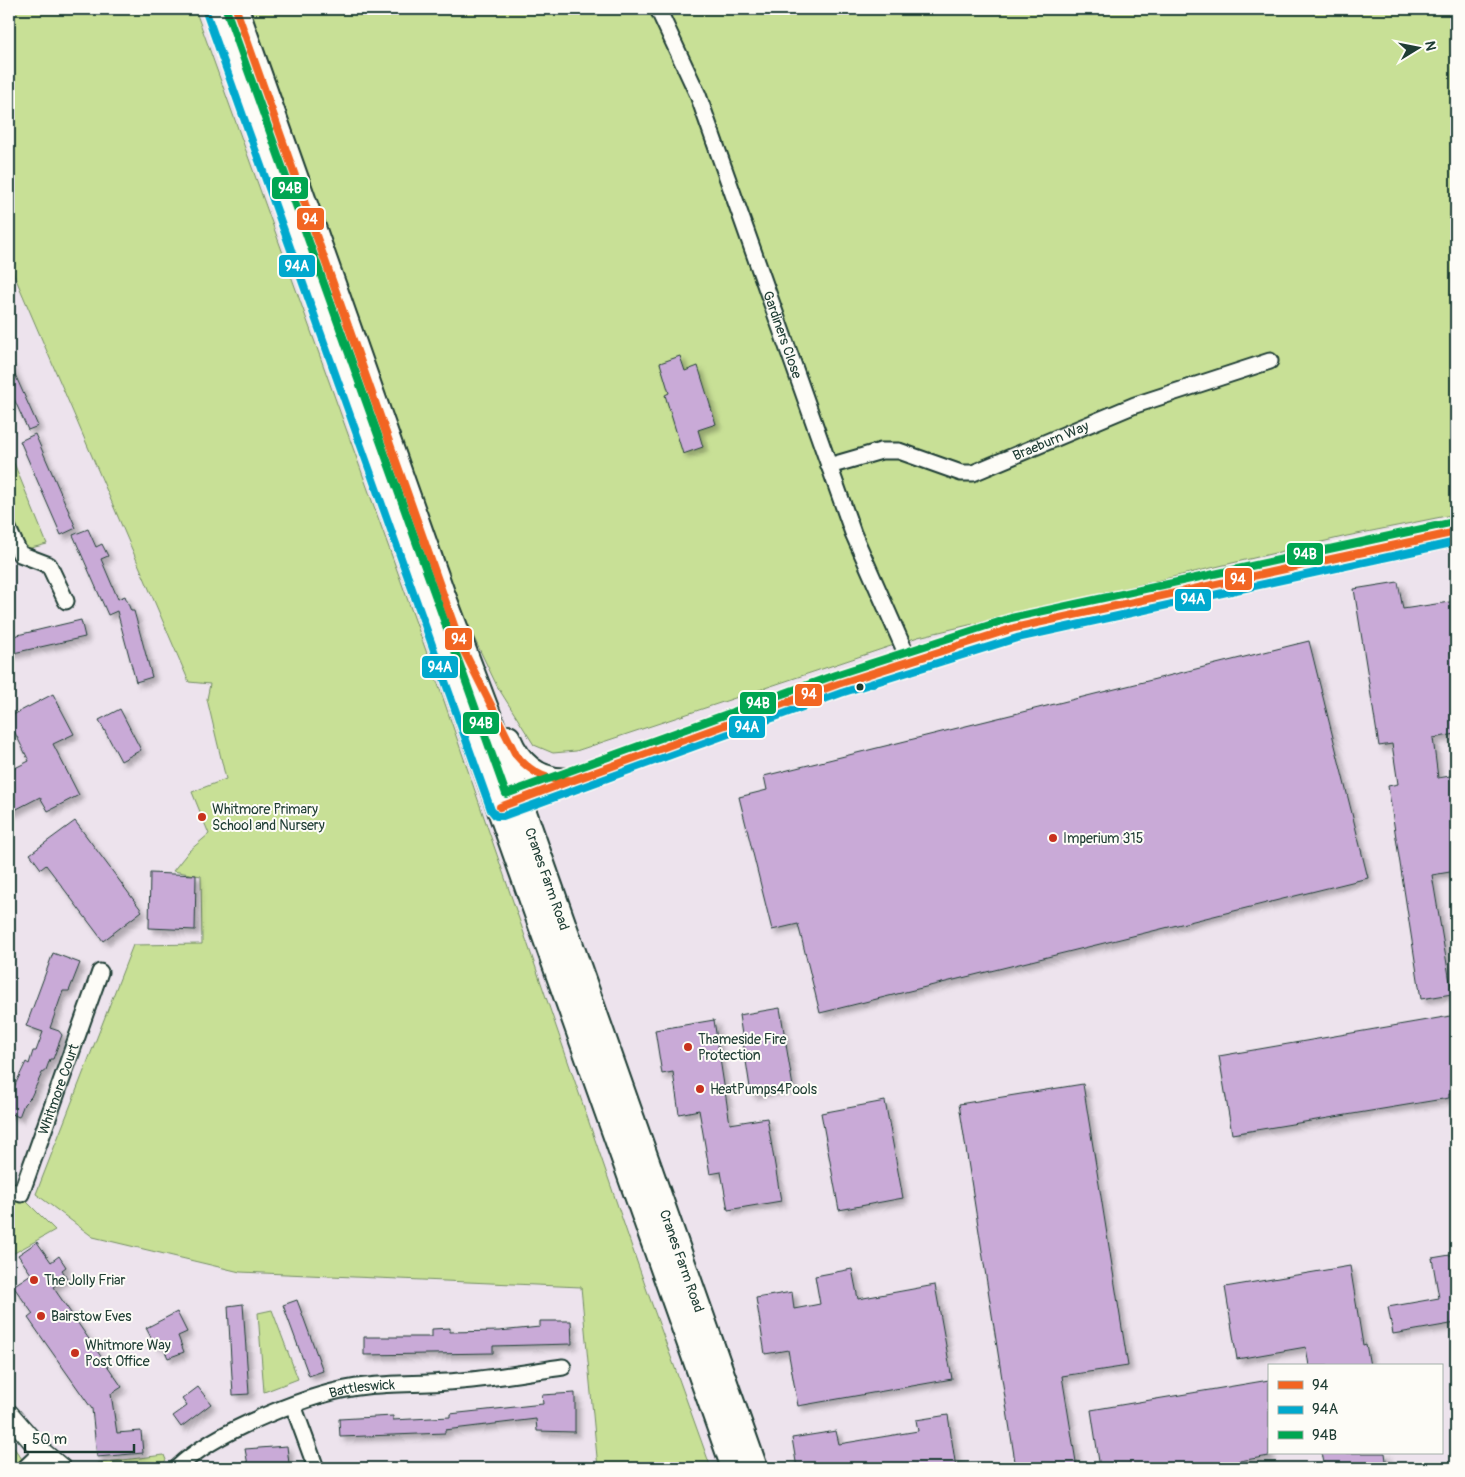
<svg xmlns="http://www.w3.org/2000/svg" width="1465" height="1477" font-family="Pangolin,sans-serif">
<style>
.green{fill:#c8e096;stroke:#748e65}
.building{fill:#c9aad7;stroke:#1f3d34;filter:url(#shadow)}
.lines{fill:none;stroke-linecap:round;stroke-linejoin:round}
.minor-casing{stroke:#1f3d34;stroke-width:19}
.tertiary-casing{stroke:#1f3d34;stroke-width:22}
.primary-casing{stroke:#1f3d34;stroke-width:28}
.minor{stroke:#fdfcf7;stroke-width:15}
.tertiary{stroke:#fdfcf7;stroke-width:19}
.primary{stroke:#fdfcf7;stroke-width:24}
.bus-1-casing{stroke:#fdfcf7;stroke-width:11}
.bus-2-casing{stroke:#fdfcf7;stroke-width:11}
.bus-3-casing{stroke:#fdfcf7;stroke-width:11}
.bus-1{stroke:#f26522;stroke-width:8}
.bus-2{stroke:#00a9ce;stroke-width:8}
.bus-3{stroke:#00a651;stroke-width:8}
.bus-dot{fill:#1f3d34;stroke:#fdfcf7;stroke-width:2}
.poi-dot{fill:#c8321e;stroke:#fdfcf7;stroke-width:2}
.labels{text-anchor:middle;stroke-width:4;stroke-linejoin:round;paint-order:stroke}
.street-label{font-size:14px;fill:#1f3d34;stroke:#fdfcf7}
.poi-label{font-size:14px;fill:#1f3d34;stroke:#fdfcf7;text-anchor:start}
.line-badge{stroke:#fdfcf7;stroke-width:2}
.badge-label{font-size:14px;text-anchor:middle;font-weight:bold;fill:#fff}
</style>
<defs>
<filter id="shadow"><feDropShadow dx="4.5" dy="4.5" stdDeviation="2.5" flood-color="#0004"/></filter>
</defs>
<rect width="100%" height="100%" fill="#ede3ed"/>
<filter id="ink" filterUnits="userSpaceOnUse"><feTurbulence type="fractalNoise" baseFrequency=".02" numOctaves="2"/><feDisplacementMap in="SourceGraphic" scale="10" xChannelSelector="R" yChannelSelector="G"/><feConvolveMatrix kernelMatrix="1 2 1 2 8 2 1 2 1" color-interpolation-filters="sRGB"/></filter>
<g filter="url(#ink)">
<path class="green" d="M9,9H195L443,698L645,1285L711,1468H598L581,1287L240,1272L93,1237L36,1194L133,945L202,944L201,876L173,871L189,851L209,834L192,792L226,779L207,699L210,684L189,682L9,263Z
M249,9H1456V514L1347,536L918,637L576,751L553,753L534,745L497,686L464,617Z
M9,451L47,544L27,549L9,507Z
M9,1194L26,1201L55,1230L9,1256Z
M272,1310L298,1379L264,1392L258,1313Z
M9,1441L22,1459L10,1468H9Z
M164,1455L166,1460L158,1468H94L92,1466L98,1463Z"/>
<path class="building" d="M680,356L685,371L698,366L716,424L698,430L703,447L683,454L665,395L669,393L660,363Z
M9,361L38,426L28,430L9,388Z
M35,434L76,528L61,535L20,441Z
M88,529L96,547L102,544L108,556L101,559L118,599L125,596L131,611H134L152,677L136,682L117,611L108,615L73,535Z
M1398,582L1403,609L1456,601V734L1433,738L1438,778L1456,775V871L1432,875L1452,994L1421,999L1388,786L1398,784L1392,744L1379,746L1354,589Z
M81,620L85,637L9,654V637Z
M1309,641L1368,878L820,1013L798,924L772,930L739,797L767,790L764,776Z
M53,694L74,734L53,744L79,795L48,811L40,797L9,813V771L29,761L9,721V717Z
M120,709L141,750L121,761L99,720Z
M75,821L142,911L103,941L46,865L41,869L30,854Z
M150,873L196,875L195,930L149,928Z
M53,953L80,963L69,991H63L50,1028L59,1031L62,1035L53,1059H50L46,1070L42,1073L31,1097L24,1104L19,1117L9,1113V1085L14,1087L26,1062L29,1064L33,1051H36L43,1032L26,1026Z
M780,1008L793,1087L751,1094L739,1015Z
M1456,1015V1093L1449,1094V1098L1232,1134L1219,1056Z
M714,1020L730,1124L767,1118L781,1201L728,1210L721,1172L710,1174L699,1110L679,1114L673,1072L662,1074L655,1030Z
M1083,1084L1128,1366L1062,1376L1077,1468H1016L959,1104Z
M885,1101L903,1198L839,1210L821,1113Z
M37,1242L51,1262L59,1256L66,1267L62,1270L67,1278L53,1287L122,1387L111,1394L117,1433L141,1431L143,1453L97,1457L92,1409L28,1318L33,1314L13,1286L31,1274L18,1255Z
M1456,1254V1323L1393,1334L1388,1307L1439,1298L1432,1258Z
M1350,1266L1363,1345L1366,1344L1370,1366H1309L1306,1347L1237,1359L1225,1287Z
M852,1269L858,1299L935,1285L952,1379L798,1406L788,1350L765,1354L756,1298L792,1292L794,1309L820,1304L815,1276Z
M297,1300L323,1371L309,1376L283,1305Z
M243,1304L249,1394L233,1395L228,1306Z
M177,1312L187,1332L178,1336L184,1352L168,1358L162,1345L156,1347L146,1328Z
M540,1321H571L572,1344L493,1346V1353L364,1355V1337H432V1329L450,1328V1332L499,1331L540,1327Z
M1269,1380V1456L1199,1468H1100L1091,1410Z
M198,1387L211,1404L181,1427L173,1416L187,1406L182,1399Z
M575,1393V1432L537,1431L536,1419L445,1430V1433L340,1437L339,1419L393,1416V1420L450,1417V1414L543,1404L542,1395Z
M948,1415L956,1468H797L792,1438L836,1431L839,1444L918,1431L916,1420Z
M287,1446L289,1464L248,1465L245,1449Z
M1322,1453H1385L1387,1468H1325Z"/>
<g class="lines">
<g class="minor-casing">
<g id="minor">
<path id="s1" d="M658,9L698,95L853,533L909,660"/>
<path id="s2" d="M829,466L881,451H899L961,473H973L1135,405L1270,361"/>
<path d="M9,531L20,554L49,565L66,601"/>
<path id="s3" d="M9,1190L21,1194L100,972"/>
<path d="M293,1405L316,1468"/>
<path d="M25,1468L42,1452"/>
<path id="s4" d="M177,1468C215,1431 314,1391 366,1386C398,1383 430,1384 461,1381C495,1378 529,1372 563,1367"/>
</g>
</g>
<g class="tertiary-casing">
<path id="tertiary" d="M508,804L838,684L1014,628L1456,532
M9,1414L42,1452L61,1468"/>
</g>
<g class="primary-casing">
<g id="primary">
<path d="M215,9L734,1468"/>
<path id="s5" d="M236,9L442,593L508,767L755,1468"/>
<path d="M508,738C520,767 542,784 574,780"/>
</g>
</g>
<use href="#minor" class="minor"/>
<use href="#tertiary" class="tertiary"/>
<use href="#primary" class="primary"/>
<g class="bus-1-casing">
<path id="bus-1" d="M236,9L461,645L516,755C532,774 549,782 574,780L838,684L1014,628L1456,532
M500,807L586,775"/>
</g>
<g class="bus-2-casing">
<path id="bus-2" d="M206,12L491,810L496,816H503L841,693L1017,638L1456,542"/>
</g>
<g class="bus-3-casing">
<path id="bus-3" d="M226,9L506,794L835,675L1011,618L1454,522"/>
</g>
<use href="#bus-1" class="bus-1"/>
<use href="#bus-2" class="bus-2"/>
<use href="#bus-3" class="bus-3"/>
</g>
</g>
<circle class="bus-dot" cx="860" cy="687" r="4.5"/>
<g class="poi-dot">
<circle cx="202" cy="817" r="5"/>
<circle cx="1053" cy="838" r="5"/>
<circle cx="688" cy="1047" r="5"/>
<circle cx="700" cy="1089" r="5"/>
<circle cx="34" cy="1280" r="5"/>
<circle cx="41" cy="1316" r="5"/>
<circle cx="75" cy="1353" r="5"/>
</g>
<g class="labels">
<g class="street-label">
<text dy="5" stroke="none"><textPath href="#s1" startOffset="349">Gardiners Close</textPath></text>
<text dy="5" stroke="none"><textPath href="#s2" startOffset="234">Braeburn Way</textPath></text>
<text dy="5" stroke="none"><textPath href="#s5" startOffset="924">Cranes Farm Road</textPath></text>
<text dy="5" stroke="none"><textPath href="#s3" startOffset="124">Whitmore Court</textPath></text>
<text dy="5" stroke="none"><textPath href="#s5" startOffset="1329">Cranes Farm Road</textPath></text>
<text dy="5" stroke="none"><textPath href="#s4" startOffset="204">Battleswick</textPath></text>
</g>
<g class="poi-label">
<text x="212" y="814">Whitmore Primary<tspan x="212" dy="16">School and Nursery</tspan></text>
<text x="1063" y="843">Imperium 315</text>
<text x="698" y="1044">Thameside Fire<tspan x="698" dy="16">Protection</tspan></text>
<text x="710" y="1094">HeatPumps4Pools</text>
<text x="44" y="1285">The Jolly Friar</text>
<text x="51" y="1321">Bairstow Eves</text>
<text x="85" y="1350">Whitmore Way<tspan x="85" dy="16">Post Office</tspan></text>
</g>
</g>
<g class="line-badge">
<rect x="271" y="176" width="38" height="24" rx="5" fill="#00a651"/>
<rect x="296" y="207" width="29" height="24" rx="5" fill="#f26522"/>
<rect x="278" y="254" width="38" height="24" rx="5" fill="#00a9ce"/>
<rect x="1286" y="542" width="38" height="24" rx="5" fill="#00a651"/>
<rect x="1224" y="567" width="29" height="24" rx="5" fill="#f26522"/>
<rect x="1174" y="588" width="38" height="24" rx="5" fill="#00a9ce"/>
<rect x="444" y="627" width="29" height="24" rx="5" fill="#f26522"/>
<rect x="421" y="655" width="38" height="24" rx="5" fill="#00a9ce"/>
<rect x="794" y="683" width="29" height="24" rx="5" fill="#f26522"/>
<rect x="739" y="691" width="38" height="24" rx="5" fill="#00a651"/>
<rect x="462" y="711" width="38" height="24" rx="5" fill="#00a651"/>
<rect x="728" y="715" width="38" height="24" rx="5" fill="#00a9ce"/>
</g>
<g class="badge-label">
<text x="290" y="193">94B</text>
<text x="310" y="224">94</text>
<text x="297" y="271">94A</text>
<text x="1305" y="559">94B</text>
<text x="1238" y="584">94</text>
<text x="1193" y="604">94A</text>
<text x="459" y="644">94</text>
<text x="440" y="672">94A</text>
<text x="809" y="699">94</text>
<text x="758" y="708">94B</text>
<text x="481" y="728">94B</text>
<text x="747" y="732">94A</text>
</g>
<rect width="1465" height="1477" fill="none" stroke="#fdfcf7" stroke-width="30"/>
<rect x="15" y="15" width="1435" height="1447" fill="none" stroke="#1f3d34" stroke-width="2" filter="url(#ink)"/>
<rect x="1268" y="1364" width="175" height="90" fill="#fdfcf7" stroke="#a4b0a9"/>
<rect x="1278" y="1381" width="25" height="8" fill="#f26522" stroke="#a4b0a9"/>
<text x="1312" y="1390" font-size="15" fill="#1f3d34">94</text>
<rect x="1278" y="1406" width="25" height="8" fill="#00a9ce" stroke="#a4b0a9"/>
<text x="1312" y="1414" font-size="15" fill="#1f3d34">94A</text>
<rect x="1278" y="1431" width="25" height="8" fill="#00a651" stroke="#a4b0a9"/>
<text x="1312" y="1440" font-size="15" fill="#1f3d34">94B</text>
<g transform="translate(1418 48) rotate(80)" stroke="#fdfcf7" stroke-width="4" paint-order="stroke">
<path d="M0-4L9 19L0 12L-9 19Z" fill="#1f3d34"/>
<text y="-8" font-size="14" font-weight="bold" text-anchor="middle" fill="#1f3d34">N</text>
</g>
<path d="M25 1444v8h109v-8" fill="none" stroke="#1f3d34" stroke-width="2.5"/>
<text x="32" y="1444" font-size="15" fill="#1f3d34" stroke="#fdfcf7" stroke-width="4" paint-order="stroke">50 m</text>
</svg>
